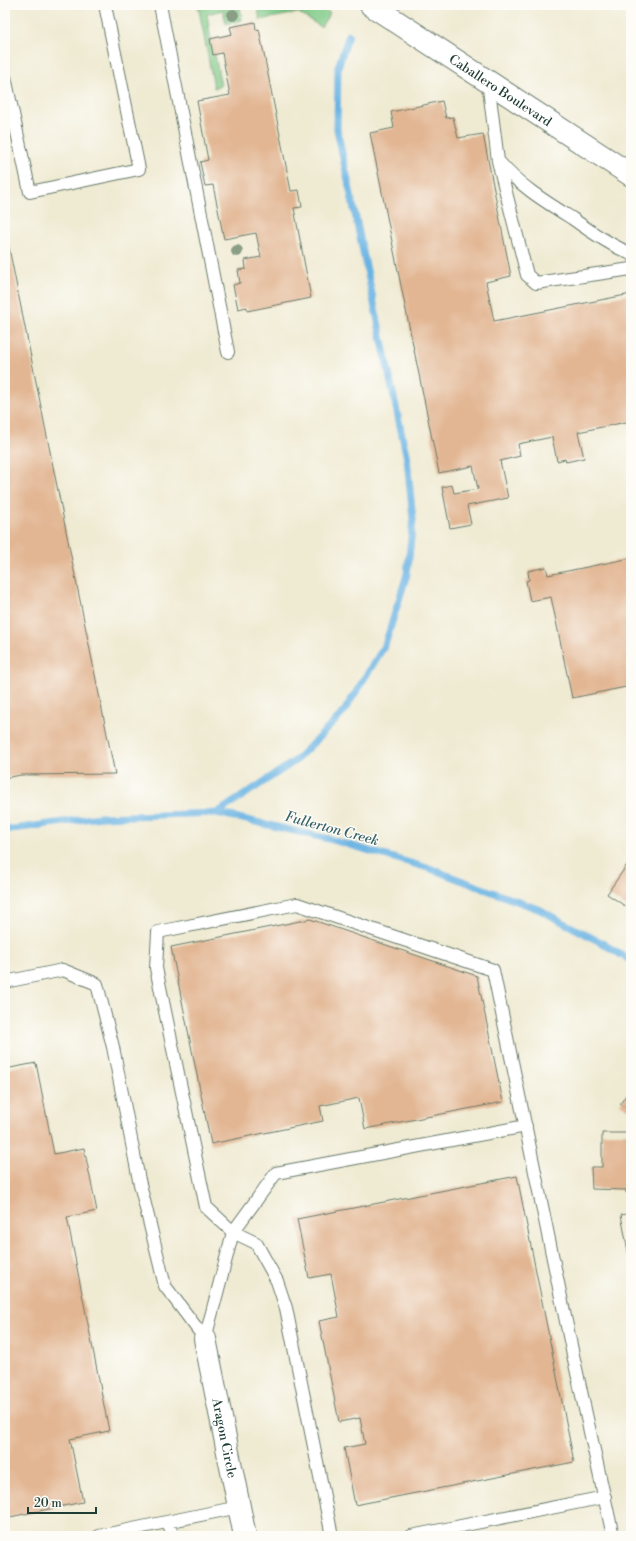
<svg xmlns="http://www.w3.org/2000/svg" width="636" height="1541" font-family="'Libre Bodoni',serif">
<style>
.green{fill:#7fc986;stroke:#4f835d}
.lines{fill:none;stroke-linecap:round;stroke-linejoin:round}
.stream{stroke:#6ab4e3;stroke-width:7}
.building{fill:#e2b693}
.service-casing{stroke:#687a6b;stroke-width:14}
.minor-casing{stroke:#687a6b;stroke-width:24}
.tertiary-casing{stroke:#687a6b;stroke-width:24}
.service{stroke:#fff;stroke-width:12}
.minor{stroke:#fff;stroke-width:22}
.tertiary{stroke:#fff;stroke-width:22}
.tree{fill:#8a9e86}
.labels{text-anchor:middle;stroke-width:3;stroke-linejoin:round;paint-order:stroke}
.street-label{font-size:13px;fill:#1f3d34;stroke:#fdfcf7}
.water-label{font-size:14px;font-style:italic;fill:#366169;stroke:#fdfcf7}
</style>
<rect width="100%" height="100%" fill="#fdfcf7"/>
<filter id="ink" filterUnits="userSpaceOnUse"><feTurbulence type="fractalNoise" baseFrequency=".025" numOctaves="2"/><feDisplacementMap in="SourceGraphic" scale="8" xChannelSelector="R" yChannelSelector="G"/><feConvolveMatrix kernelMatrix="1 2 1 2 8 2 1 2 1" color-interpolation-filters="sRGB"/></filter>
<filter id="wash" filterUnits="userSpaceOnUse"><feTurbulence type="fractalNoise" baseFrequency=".012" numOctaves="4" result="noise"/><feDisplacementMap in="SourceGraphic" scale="16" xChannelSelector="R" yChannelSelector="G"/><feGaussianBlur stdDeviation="0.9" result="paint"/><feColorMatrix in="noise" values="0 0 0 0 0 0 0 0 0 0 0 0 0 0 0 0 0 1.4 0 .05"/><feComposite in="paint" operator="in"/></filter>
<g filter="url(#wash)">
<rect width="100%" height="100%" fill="#efead2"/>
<path class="green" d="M198,5H248L240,7L242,20L226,24L223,10L207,14L213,55H215L221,86L214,88Z
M257,5H285L297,13L260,20Z
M286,5H318L330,13L321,27Z"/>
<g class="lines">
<path class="stream" d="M217,813L295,761L343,713L385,645L407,574L413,520L407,459L337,129L338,67L349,35
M5,830L100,817L217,813L329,839L431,869L538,909L602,943L631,961"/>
</g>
<g id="blocks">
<path class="building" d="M255,22L256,30L259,29L291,191L299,190L302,207L294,208L311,298L247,311V307L238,309L233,285L240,283L238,270L246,269L245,260L261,257L256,233L224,239L213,185L205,186L200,162L208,160L197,101L230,95L222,53L213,55L210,39L232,34L230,27Z
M442,101L446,118L453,117L458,138L483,134L511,276L486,282L494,321L631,294V421L578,432L584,458L566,462L565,459L557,461L552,437L518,444L520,456L500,461L508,498L467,506L471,524L450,528L442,487L452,485L454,493L478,489L473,466L439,473L370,133L394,128L391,112Z
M5,233H6L115,774L21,775L5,778Z
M631,558V686L572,698L551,597L530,601L526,581L529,580L528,571L546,567L548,575Z
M631,859V910L607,894Z
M310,919L477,976L503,1102L365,1129L359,1098L320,1106L323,1121L211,1144L171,947Z
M36,1063L54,1154L84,1148L97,1211L67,1217L109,1431L70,1439L83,1502L5,1518V1069Z
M631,1088V1111L620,1104Z
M602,1133H631V1197H629V1193H626V1190L592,1189L591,1167H602Z
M517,1176L574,1462L355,1505L344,1448L365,1444L360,1418L339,1422L319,1321L339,1317L331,1274L309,1278L297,1219Z
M631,1213V1262H630L621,1215Z"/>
</g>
</g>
<g filter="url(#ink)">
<use href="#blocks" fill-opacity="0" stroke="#687a6b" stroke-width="1"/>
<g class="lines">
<g class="service-casing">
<path id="service" d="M160,5L228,352
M5,77L30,192L139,169L105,5
M488,81L498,161L527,275L536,283L631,269
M500,163C521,187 546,202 573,219C591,232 611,245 631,254
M5,982L63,970L97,984L113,1047L139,1180L165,1286L205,1339
M205,1339L233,1232L276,1173L526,1126
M169,1522L172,1536
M99,1536L239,1507
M332,1536L286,1308L277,1281L256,1243L233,1232L206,1207L156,968L158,932L297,904L493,970L573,1355L613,1536
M411,1536L605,1497"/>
</g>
<g class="minor-casing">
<g id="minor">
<path id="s1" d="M205,1339L245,1536"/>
</g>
</g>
<g class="tertiary-casing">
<g id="tertiary">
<path id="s2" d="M371,5L631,175"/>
</g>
</g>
<use href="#service" class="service"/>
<use href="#minor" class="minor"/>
<use href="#tertiary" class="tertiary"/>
</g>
<g class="tree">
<circle cx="233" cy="15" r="6"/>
<circle cx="237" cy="251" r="6"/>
</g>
</g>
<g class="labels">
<g class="street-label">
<text dy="5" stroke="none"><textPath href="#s2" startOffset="155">Caballero Boulevard</textPath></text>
<text dy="5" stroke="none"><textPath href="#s1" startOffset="101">Aragon Circle</textPath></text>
</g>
<g class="water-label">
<text transform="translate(332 828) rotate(15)" y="5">Fullerton Creek</text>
</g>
</g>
<rect width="636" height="1541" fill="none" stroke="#fdfcf7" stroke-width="20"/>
<path d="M28 1507v6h68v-6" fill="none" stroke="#1f3d34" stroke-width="2"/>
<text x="34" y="1507" font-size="12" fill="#1f3d34" stroke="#fdfcf7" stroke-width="3" paint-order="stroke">20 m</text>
</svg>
